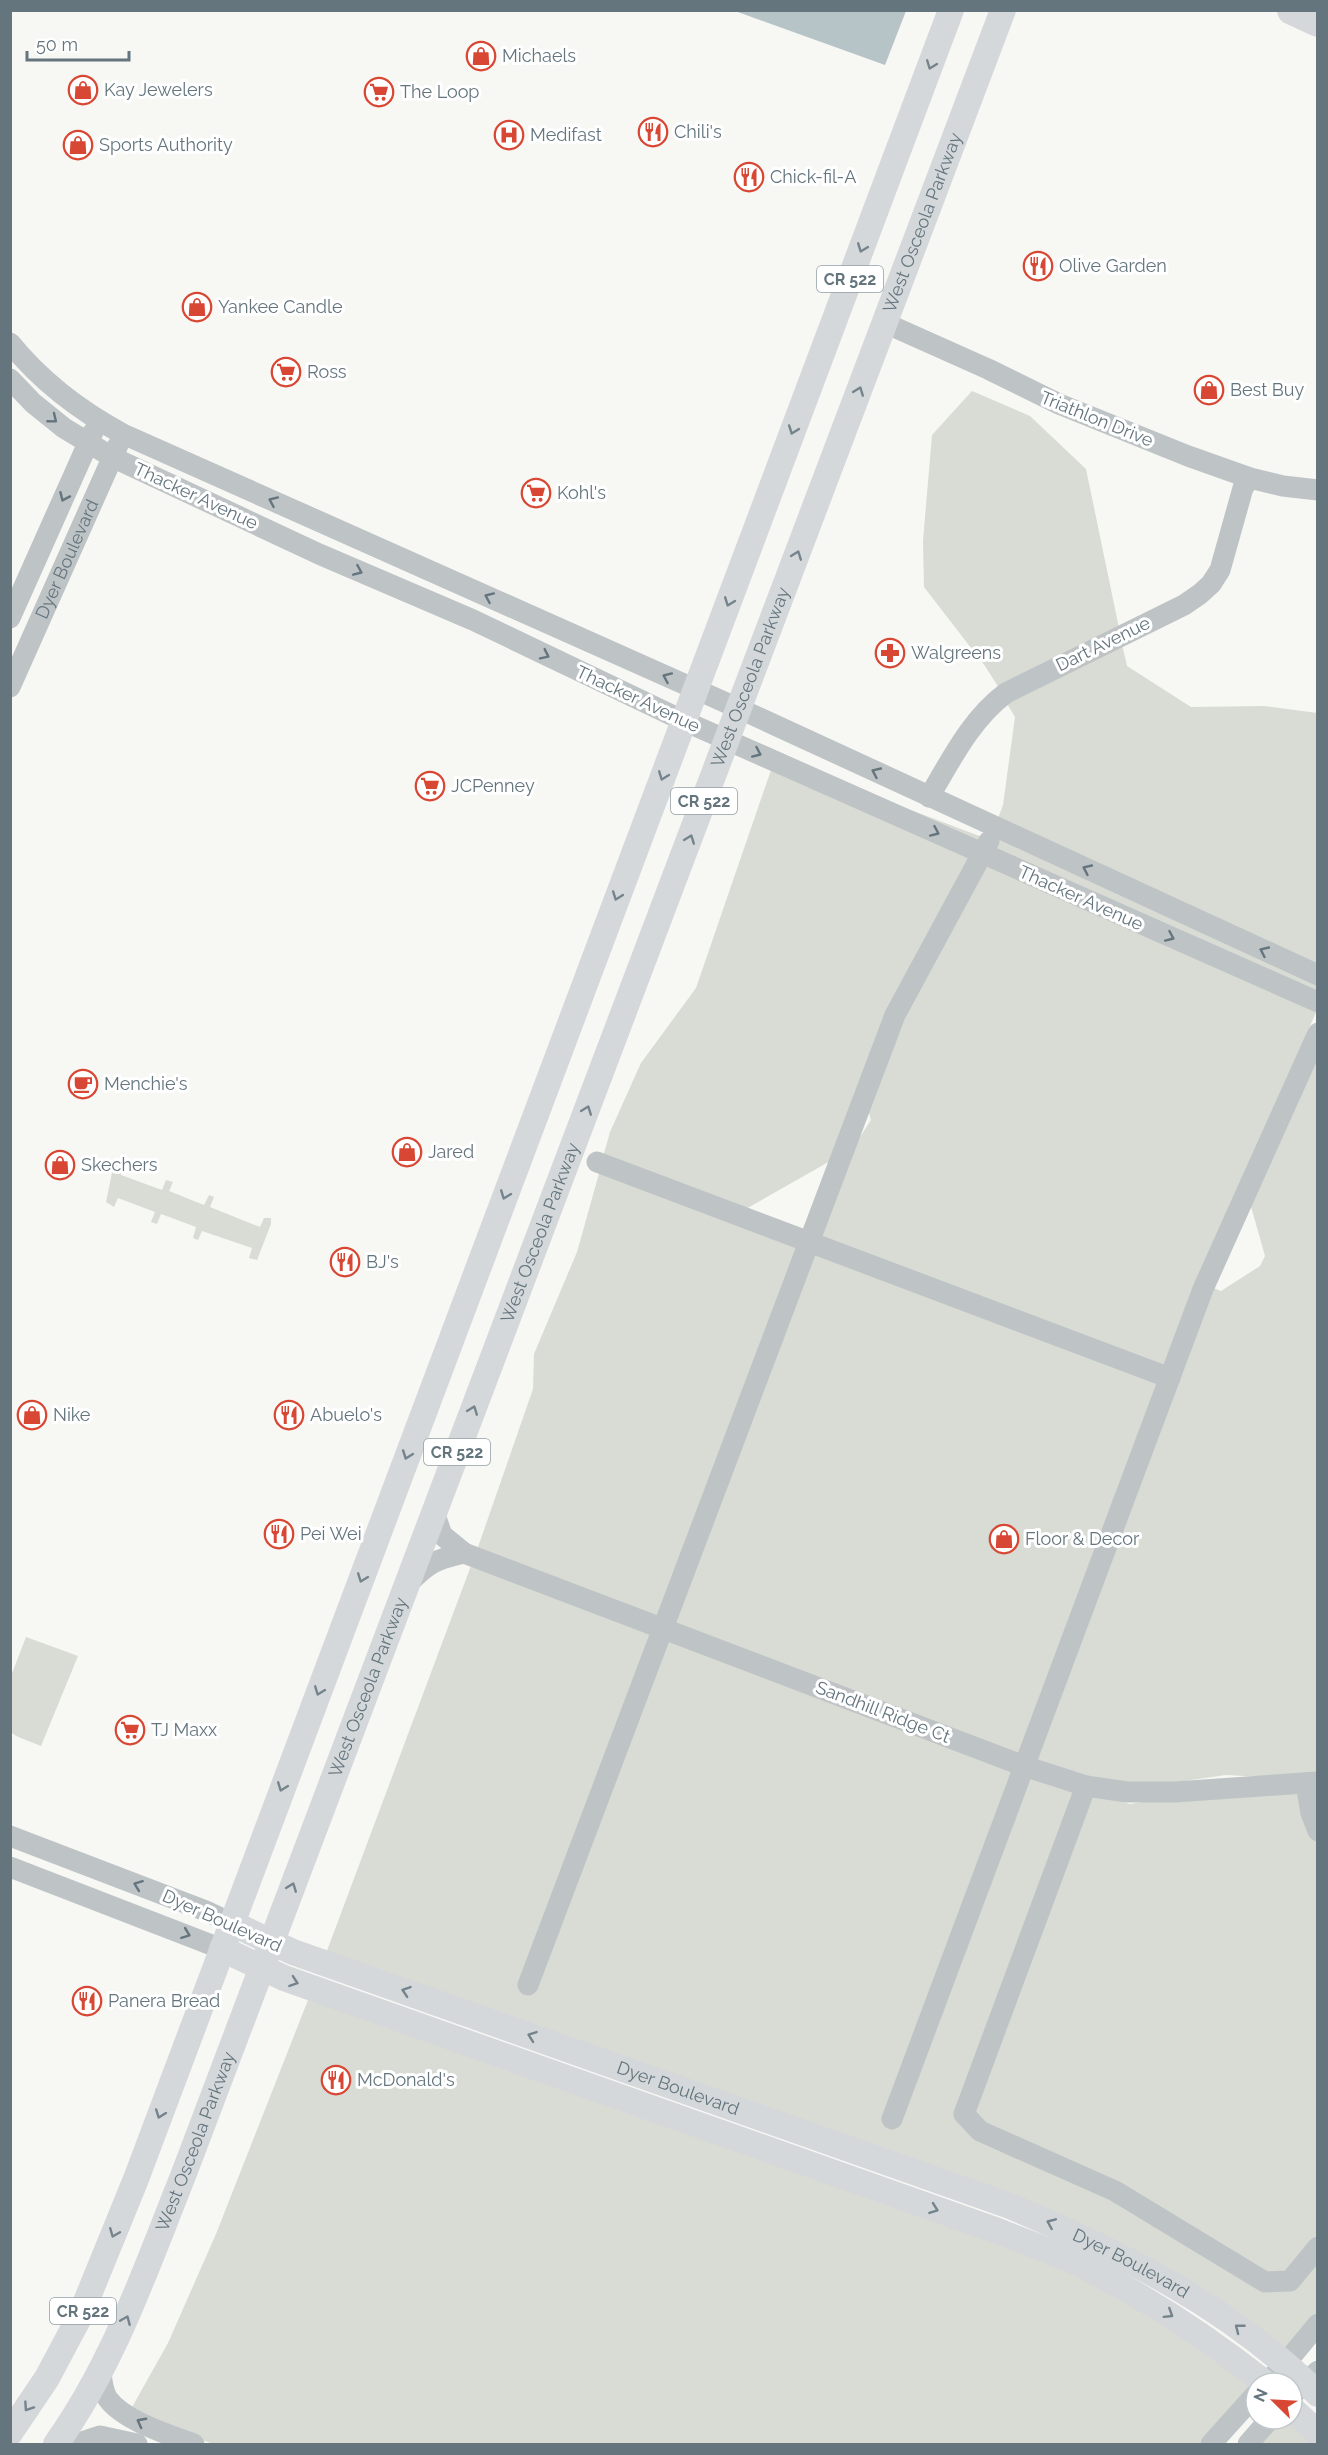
<svg xmlns="http://www.w3.org/2000/svg" width="1328" height="2455" font-family="Raleway,sans-serif">
<style>
.green{fill:#d8dcd4}
.water{fill:#b7c4c7}
.lines{fill:none;stroke-linecap:round;stroke-linejoin:round}
.minor{stroke:#bec3c6;stroke-width:21}
.major{stroke:#d4d8db;stroke-width:26}
.highway{stroke:#d4d8db;stroke-width:30}
.oneway{stroke:#75848c}
.oneway2{stroke:#64757e}
.labels{text-anchor:middle;stroke-width:6;stroke-linejoin:round;paint-order:stroke}
.shield{fill:#fff;stroke:#929ea5;stroke-width:1.5}
.shield-label{font-size:16px;font-weight:bold;fill:#64757e}
.poi-label{font-size:18px;fill:#64757e;stroke:#fff;text-anchor:start}
.street-label{font-size:18px;fill:#64757e;stroke:#fff}
</style>
<rect width="100%" height="100%" fill="#f7f7f4"/>
<path class="green" d="M972,391L1030,416L1086,469L1119,628L999,688L985,666L924,587L923,541L932,435Z
M1122,644L1127,666L1191,707L1264,706L1317,713V994L808,771L990,840L1003,805L1015,717L1006,702Z
M771,770L972,857L832,1160L744,1210L603,1157L610,1132L641,1063L696,988Z
M987,863L1317,1010L1198,1282L1165,1369L819,1238L853,1148L871,1120L868,1109L903,1018Z
M1317,1052V1780L1226,1775L1128,1789L1034,1762L1213,1288L1221,1291L1260,1266L1265,1256L1250,1203Z
M121,1162L124,1164L121,1175L162,1190L166,1180L173,1182L169,1191L204,1205L209,1195L214,1197L210,1207L260,1227L264,1218H271V1224L257,1260L249,1258L252,1248L202,1231L198,1240L193,1238L196,1227L161,1214L157,1224L151,1222L155,1212L118,1198L114,1207L106,1202L114,1163Z
M600,1170L799,1246L658,1619L477,1550L533,1389L534,1354L577,1252Z
M814,1251L1160,1382L1019,1756L673,1625Z
M472,1563L653,1632L518,1989L533,1994L668,1638L1015,1770L882,2122L896,2129L1030,1775L1078,1791L956,2111L1112,2197L1261,2288L1317,2260V2312L1284,2354L1159,2267L325,1956Z
M26,1637L78,1656L41,1746L16,1736L11,1732V1676Z
M1228,1789L1304,1794L1318,1847V2234L1286,2274H1266L985,2126L973,2113L1094,1795L1130,1804Z
M310,1995L1082,2273L1255,2384L1200,2444H213L156,2422L131,2409L168,2343L216,2234Z
M1281,2419H1292L1317,2444H1258Z"/>
<path class="water" d="M735,11H906L885,65Z"/>
<g class="lines">
<g class="minor">
<path d="M885,323L988,369L1059,404L1188,456L1250,478L1283,486L1318,490"/>
<path d="M10,343C41,381 80,411 123,434L740,709L1318,975"/>
<path d="M10,379L33,403L64,428L112,457L319,554L473,620L684,721L1318,1002"/>
<path d="M10,618L93,432"/>
<path id="s1" d="M10,687L118,445"/>
<path d="M929,797C951,760 971,719 1006,693L1184,605L1200,594L1211,584L1220,570L1243,488L1250,478"/>
<path d="M597,1162L1170,1378"/>
<path d="M464,1553L1024,1766L1086,1786L1127,1792H1175L1318,1782"/>
<path d="M409,1583C428,1563 437,1559 464,1553L442,1535L434,1512"/>
<path d="M1306,1783L1311,1813L1318,1831"/>
<path d="M1086,1786L964,2114L980,2131L1115,2191L1265,2282L1290,2281L1318,2247"/>
<path d="M10,1836L206,1911L231,1923"/>
<path d="M10,1867L222,1949"/>
<path d="M528,1985L895,1015L989,841"/>
<path d="M892,2119L1203,1289L1318,1033"/>
<path d="M101,2373C102,2382 103,2392 108,2399C124,2421 170,2435 194,2444"/>
<path d="M1266,2383L1285,2364L1318,2324"/>
<path d="M1292,2395L1318,2371"/>
<path d="M76,2444L100,2436L137,2444"/>
<path d="M1211,2444L1256,2394"/>
<path d="M1248,2444L1270,2419"/>
</g>
<g class="major">
<path id="s2" d="M231,1923L293,1952L1010,2206C1122,2253 1230,2307 1318,2394"/>
<path d="M222,1949L284,1978L998,2231C1027,2243 1059,2253 1087,2268C1151,2300 1209,2339 1265,2383"/>
<path d="M1292,2409L1318,2433"/>
<path d="M10,2433L47,2378L81,2314L136,2179L951,10"/>
<path id="s3" d="M56,2444C114,2363 146,2268 183,2176L1003,10"/>
</g>
<path class="highway" d="M1292,10L1318,22"/>
</g>
<defs><path id="oneway-chevron" d="M-2-3.5L2.5 0L-2 3.5" fill="none" stroke-width="1.6" stroke-linecap="round" stroke-linejoin="round" transform="scale(1.5)"/></defs>
<g class="oneway">
<use href="#oneway-chevron" transform="translate(931 65) rotate(111)"/>
<use href="#oneway-chevron" transform="translate(862 248) rotate(111)"/>
<use href="#oneway-chevron" transform="translate(859 391) rotate(-69)"/>
<use href="#oneway-chevron" transform="translate(793 430) rotate(110)"/>
<use href="#oneway-chevron" transform="translate(797 555) rotate(-69)"/>
<use href="#oneway-chevron" transform="translate(729 602) rotate(111)"/>
<use href="#oneway-chevron" transform="translate(663 776) rotate(111)"/>
<use href="#oneway-chevron" transform="translate(690 839) rotate(-69)"/>
<use href="#oneway-chevron" transform="translate(617 896) rotate(110)"/>
<use href="#oneway-chevron" transform="translate(587 1110) rotate(-69)"/>
<use href="#oneway-chevron" transform="translate(505 1195) rotate(111)"/>
<use href="#oneway-chevron" transform="translate(473 1410) rotate(-69)"/>
<use href="#oneway-chevron" transform="translate(407 1455) rotate(110)"/>
<use href="#oneway-chevron" transform="translate(362 1578) rotate(111)"/>
<use href="#oneway-chevron" transform="translate(319 1691) rotate(111)"/>
<use href="#oneway-chevron" transform="translate(282 1787) rotate(111)"/>
<use href="#oneway-chevron" transform="translate(292 1887) rotate(-69)"/>
<use href="#oneway-chevron" transform="translate(294 1982) rotate(19)"/>
<use href="#oneway-chevron" transform="translate(406 1991) rotate(-161)"/>
<use href="#oneway-chevron" transform="translate(532 2036) rotate(-160)"/>
<use href="#oneway-chevron" transform="translate(160 2114) rotate(110)"/>
<use href="#oneway-chevron" transform="translate(934 2209) rotate(20)"/>
<use href="#oneway-chevron" transform="translate(1051 2223) rotate(-157)"/>
<use href="#oneway-chevron" transform="translate(114 2233) rotate(112)"/>
<use href="#oneway-chevron" transform="translate(1169 2314) rotate(32)"/>
<use href="#oneway-chevron" transform="translate(126 2320) rotate(-67)"/>
<use href="#oneway-chevron" transform="translate(1239 2328) rotate(-142)"/>
<use href="#oneway-chevron" transform="translate(28 2407) rotate(124)"/>
</g>
<g class="oneway2">
<use href="#oneway-chevron" transform="translate(53 419) rotate(39)"/>
<use href="#oneway-chevron" transform="translate(64 497) rotate(114)"/>
<use href="#oneway-chevron" transform="translate(273 501) rotate(-156)"/>
<use href="#oneway-chevron" transform="translate(358 571) rotate(23)"/>
<use href="#oneway-chevron" transform="translate(489 597) rotate(-156)"/>
<use href="#oneway-chevron" transform="translate(545 655) rotate(26)"/>
<use href="#oneway-chevron" transform="translate(667 677) rotate(-156)"/>
<use href="#oneway-chevron" transform="translate(757 753) rotate(24)"/>
<use href="#oneway-chevron" transform="translate(876 772) rotate(-155)"/>
<use href="#oneway-chevron" transform="translate(935 832) rotate(24)"/>
<use href="#oneway-chevron" transform="translate(1087 869) rotate(-155)"/>
<use href="#oneway-chevron" transform="translate(1170 937) rotate(24)"/>
<use href="#oneway-chevron" transform="translate(1264 951) rotate(-155)"/>
<use href="#oneway-chevron" transform="translate(138 1885) rotate(-159)"/>
<use href="#oneway-chevron" transform="translate(186 1934) rotate(21)"/>
<use href="#oneway-chevron" transform="translate(141 2422) rotate(-152)"/>
</g>
<defs>
<g id="shop-ring" transform="scale(1.5)"><circle r="9.5" fill="#fff" stroke="#d84733" stroke-width="1.5"/><path d="M-5-2.5h2.3a2.7 3.5 0 0 1 5.4 0H5L5.5 6h-11ZM-1.5-2.5h3a1.5 2.3 0 0 0-3 0Z" fill="#d84733"/></g>
<g id="supermarket-ring" transform="scale(1.5)"><circle r="9.5" fill="#fff" stroke="#d84733" stroke-width="1.5"/><path d="M-6-5.5h2.5l.6 2H6L4.5 2H-2.5L-4.4-4H-6ZM-1.5 3.2a1.3 1.3 0 1 0 .1 0ZM3 3.2a1.3 1.3 0 1 0 .1 0Z" fill="#d84733"/></g>
<g id="restaurant-ring" transform="scale(1.5)"><circle r="9.5" fill="#fff" stroke="#d84733" stroke-width="1.5"/><path d="M-5-6h1v4h1v-4h1v4h1v-4h1v5L-1.5 .5V6h-2V.5L-5-1ZM5-6V6H3V1.5H1.5Q1.5-4 5-6Z" fill="#d84733"/></g>
<g id="hospital-ring" transform="scale(1.5)"><circle r="9.5" fill="#fff" stroke="#d84733" stroke-width="1.5"/><path d="M-5-5h3v3.5h4V-5h3V5h-3V1.5h-4V5h-3Z" fill="#d84733"/></g>
<g id="pharmacy-ring" transform="scale(1.5)"><circle r="9.5" fill="#fff" stroke="#d84733" stroke-width="1.5"/><path d="M-2-6h4v4h4v4h-4v4h-4v-4h-4v-4h4Z" fill="#d84733"/></g>
<g id="cafe-ring" transform="scale(1.5)"><circle r="9.5" fill="#fff" stroke="#d84733" stroke-width="1.5"/><path d="M-5.5-4.5H6V0H3Q3 3.5 0 3.5H-2.5Q-5.5 3.5-5.5 0ZM3-3.2v2h1.7v-2ZM-6 4.5H4V6H-6Z" fill="#d84733"/></g>
</defs>
<g fill-rule="evenodd">
<use href="#shop-ring" x="481" y="56"/>
<use href="#shop-ring" x="83" y="90"/>
<use href="#supermarket-ring" x="379" y="92"/>
<use href="#restaurant-ring" x="653" y="132"/>
<use href="#hospital-ring" x="509" y="135"/>
<use href="#shop-ring" x="78" y="145"/>
<use href="#restaurant-ring" x="749" y="177"/>
<use href="#restaurant-ring" x="1038" y="266"/>
<use href="#shop-ring" x="197" y="307"/>
<use href="#supermarket-ring" x="286" y="372"/>
<use href="#shop-ring" x="1209" y="390"/>
<use href="#supermarket-ring" x="536" y="493"/>
<use href="#pharmacy-ring" x="890" y="653"/>
<use href="#supermarket-ring" x="430" y="786"/>
<use href="#cafe-ring" x="83" y="1084"/>
<use href="#shop-ring" x="407" y="1152"/>
<use href="#shop-ring" x="60" y="1165"/>
<use href="#restaurant-ring" x="345" y="1262"/>
<use href="#shop-ring" x="32" y="1415"/>
<use href="#restaurant-ring" x="289" y="1415"/>
<use href="#restaurant-ring" x="279" y="1534"/>
<use href="#shop-ring" x="1004" y="1539"/>
<use href="#supermarket-ring" x="130" y="1730"/>
<use href="#restaurant-ring" x="87" y="2001"/>
<use href="#restaurant-ring" x="336" y="2080"/>
</g>
<g class="labels">
<g class="shield">
<rect x="817" y="266" width="66" height="26" rx="4.5"/>
<rect x="671" y="788" width="66" height="26" rx="4.5"/>
<rect x="424" y="1439" width="66" height="26" rx="4.5"/>
<rect x="50" y="2298" width="66" height="26" rx="4.5"/>
</g>
<g class="shield-label">
<text x="850" y="285">CR 522</text>
<text x="704" y="807">CR 522</text>
<text x="457" y="1458">CR 522</text>
<text x="83" y="2317">CR 522</text>
</g>
<g class="poi-label">
<text x="502" y="62">Michaels</text>
<text x="104" y="96">Kay Jewelers</text>
<text x="400" y="98">The Loop</text>
<text x="674" y="138">Chili's</text>
<text x="530" y="141">Medifast</text>
<text x="99" y="151">Sports Authority</text>
<text x="770" y="183">Chick-fil-A</text>
<text x="1059" y="272">Olive Garden</text>
<text x="218" y="313">Yankee Candle</text>
<text x="307" y="378">Ross</text>
<text x="1230" y="396">Best Buy</text>
<text x="557" y="499">Kohl's</text>
<text x="911" y="659">Walgreens</text>
<text x="451" y="792">JCPenney</text>
<text x="104" y="1090">Menchie's</text>
<text x="428" y="1158">Jared</text>
<text x="81" y="1171">Skechers</text>
<text x="366" y="1268">BJ's</text>
<text x="53" y="1421">Nike</text>
<text x="310" y="1421">Abuelo's</text>
<text x="300" y="1540">Pei Wei</text>
<text x="1025" y="1545">Floor &amp; Decor</text>
<text x="151" y="1736">TJ Maxx</text>
<text x="108" y="2007">Panera Bread</text>
<text x="357" y="2086">McDonald's</text>
</g>
<g class="street-label">
<text dy="6" stroke="none"><textPath href="#s3" startOffset="2386">West Osceola Parkway</textPath></text>
<text transform="translate(1097 419) rotate(22)" y="6">Triathlon Drive</text>
<text transform="translate(196 496) rotate(25)" y="6">Thacker Avenue</text>
<text dy="6" stroke="none"><textPath href="#s1" startOffset="140">Dyer Boulevard</textPath></text>
<text transform="translate(1103 644) rotate(-26)" y="6">Dart Avenue</text>
<text dy="6" stroke="none"><textPath href="#s3" startOffset="1900">West Osceola Parkway</textPath></text>
<text transform="translate(638 699) rotate(25)" y="6">Thacker Avenue</text>
<text transform="translate(1081 898) rotate(24)" y="6">Thacker Avenue</text>
<text dy="6" stroke="none"><textPath href="#s3" startOffset="1306">West Osceola Parkway</textPath></text>
<text dy="6" stroke="none"><textPath href="#s3" startOffset="820">West Osceola Parkway</textPath></text>
<text transform="translate(883 1712) rotate(21)" y="6">Sandhill Ridge Ct</text>
<text transform="translate(222 1921) rotate(24)" y="6">Dyer Boulevard</text>
<text dy="6" stroke="none"><textPath href="#s2" startOffset="477">Dyer Boulevard</textPath></text>
<text dy="6" stroke="none"><textPath href="#s3" startOffset="334">West Osceola Parkway</textPath></text>
<text dy="6" stroke="none"><textPath href="#s2" startOffset="963">Dyer Boulevard</textPath></text>
</g>
</g>
<rect width="1328" height="2455" fill="none" stroke="#64757e" stroke-width="24"/>
<g transform="translate(1274 2401) rotate(294)"><circle r="28" fill="#ffffff" stroke="#c1c8cb" stroke-width="1.5"/>
<path d="M0-4.5L10 22L0 15L-10 22Z" fill="#d84733"/>
<text y="-9" font-size="16" font-weight="bold" text-anchor="middle" fill="#64757e">N</text>
</g>
<path d="M27 51v9h102v-9" fill="none" stroke="#64757e" stroke-width="3"/>
<text x="36" y="51" font-size="18" fill="#64757e" stroke="#ffffff" stroke-width="4.5" paint-order="stroke">50 m</text>
</svg>
